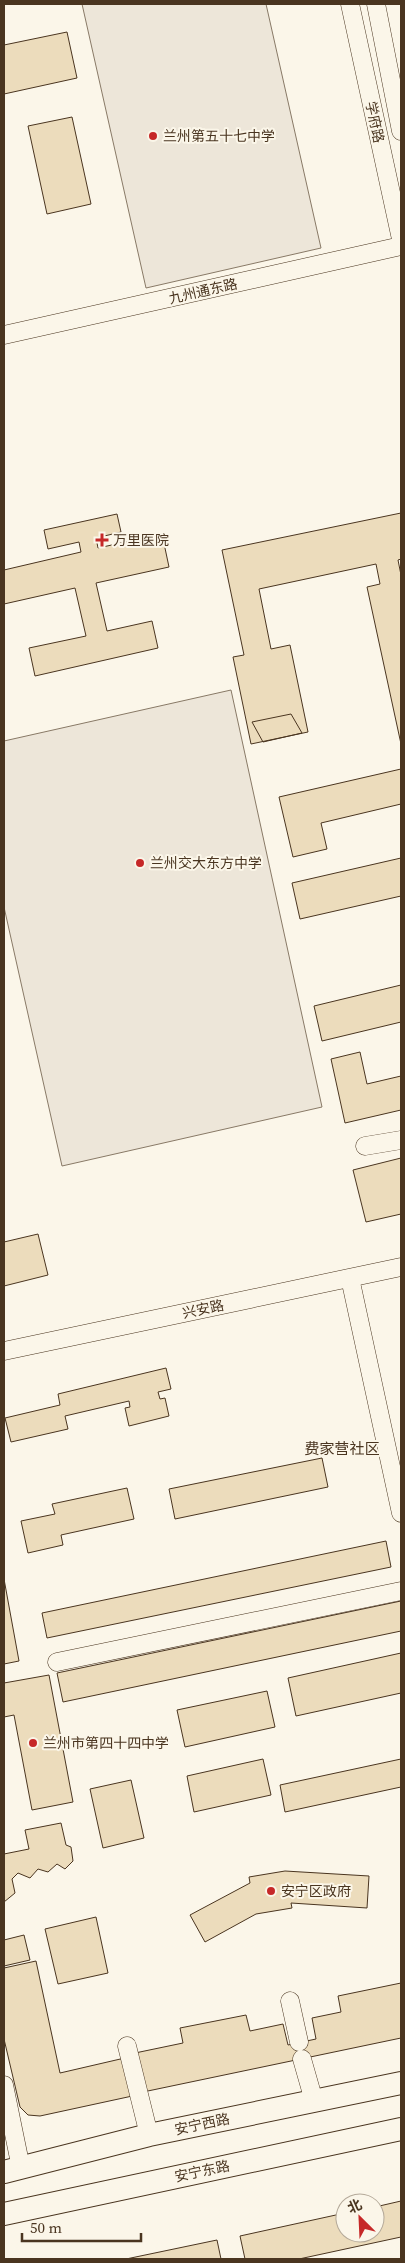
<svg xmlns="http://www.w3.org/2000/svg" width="405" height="2263" font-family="'Source Serif 4','Noto Sans SC',serif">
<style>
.green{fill:#ede6d9;stroke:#887966}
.building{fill:#ecdcbc;stroke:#4a3520}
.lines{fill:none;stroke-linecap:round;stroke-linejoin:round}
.minor-casing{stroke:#4a3520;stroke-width:19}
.major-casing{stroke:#4a3520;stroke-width:24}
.minor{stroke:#fbf6e9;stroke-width:18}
.major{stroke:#fbf6e9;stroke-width:22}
.poi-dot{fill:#c62828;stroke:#fbf6e9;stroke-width:2}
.labels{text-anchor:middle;stroke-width:4;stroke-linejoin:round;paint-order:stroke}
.street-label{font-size:14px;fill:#4a3520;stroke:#fbf6e9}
.poi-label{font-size:14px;fill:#4a3520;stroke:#fbf6e9;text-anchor:start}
.neighbourhood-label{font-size:15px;fill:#4a3520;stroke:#fbf6e9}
</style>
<rect width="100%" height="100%" fill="#fbf6e9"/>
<path class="green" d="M82,4H266L321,248L146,288Z
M231,690L322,1107L62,1166L4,907V741Z"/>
<path class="building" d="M67,32L77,78L4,94V45Z
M72,117L91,204L47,214L28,126Z
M401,513V559L398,560L401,575V744L367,587L380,584L376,564L259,589L271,649L290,645L308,732L251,744L233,657L244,655L222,550Z
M117,514L121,532L96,538L98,548L162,534L169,567L96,583L107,631L152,621L158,648L35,676L29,648L86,636L75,588L4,604V570L81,552L79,542L48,549L44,530Z
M291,714L302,733L263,742L252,722Z
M401,769V804L321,823L327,849L293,857L279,797Z
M401,858V896L300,919L292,883Z
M401,985V1022L322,1041L314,1006Z
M360,1052L367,1084L401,1076V1110L345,1123L331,1059Z
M401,1158V1214L366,1222L353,1170Z
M38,1234L48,1275L4,1286V1242Z
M166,1368L171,1389L158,1392L160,1399L165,1398L169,1416L129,1426L125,1408L130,1407L129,1401L65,1416L68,1429L11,1442L5,1418L60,1405L58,1394Z
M322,1458L328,1487L175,1519L169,1489Z
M127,1488L134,1519L61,1535L63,1545L28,1553L21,1521L55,1514L52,1504Z
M386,1541L391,1567L47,1638L42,1613Z
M4,1579L19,1661L4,1664Z
M401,1601V1631L63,1702L57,1673Z
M401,1653V1693L296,1716L288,1678Z
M49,1675L73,1802L32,1810L14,1715L4,1717V1683Z
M267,1691L275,1727L185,1747L177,1710Z
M263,1759L271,1795L194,1812L187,1776Z
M401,1759V1787L285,1812L280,1785Z
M131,1780L144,1838L103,1848L90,1789Z
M61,1823L66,1845L71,1847L73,1861L65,1869L57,1864L48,1872L38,1869L30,1878L18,1873L12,1879L15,1893L4,1902V1853V1854L29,1849L25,1830Z
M285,1871L369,1876L367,1908L291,1903L292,1908L256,1914L205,1942L190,1915L250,1883L249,1877Z
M96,1917L108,1973L58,1984L45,1929Z
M24,1935L30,1960L4,1966V1940Z
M36,1961L60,2073L129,2057L137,2095L40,2116L28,2115L20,2107L4,2039V1968Z
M401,1983V2038L143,2092L135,2053L183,2043L180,2028L246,2015L250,2031L283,2024L288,2045L316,2039L312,2018L341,2012L338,1996Z
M401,2201V2237L299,2259H245L240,2236L345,2213V2233H375V2207Z
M217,2240L221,2259H126Z"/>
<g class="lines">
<g class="minor-casing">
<path id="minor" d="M350,4L401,239
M376,4L401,131
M4,335L401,246
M365,1146L401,1140
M350,1278L401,1513
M4,1351L401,1267
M57,1662L401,1591
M290,2001L299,2042
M127,2046L149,2135
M302,2059L314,2101
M4,2085L21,2168"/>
</g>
<g class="major-casing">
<path id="major" d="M4,2172L149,2135L401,2083
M4,2214L401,2129"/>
</g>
<use href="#minor" class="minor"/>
<use href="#major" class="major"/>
</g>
<g class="poi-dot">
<circle cx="153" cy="136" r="5"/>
<path d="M99.5 532.5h5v5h5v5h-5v5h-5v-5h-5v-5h5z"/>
<circle cx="140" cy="863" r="5"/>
<circle cx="33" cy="1743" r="5"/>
<circle cx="271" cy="1891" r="5"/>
</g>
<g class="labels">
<g class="street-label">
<text transform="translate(375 122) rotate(78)" y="5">学府路</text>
<text transform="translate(203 291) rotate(-13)" y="5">九州通东路</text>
<text transform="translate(203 1309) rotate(-12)" y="5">兴安路</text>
<text transform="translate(202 2124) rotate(-12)" y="5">安宁西路</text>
<text transform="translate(202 2171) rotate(-12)" y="5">安宁东路</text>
</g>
<g class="poi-label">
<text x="163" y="141">兰州第五十七中学</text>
<text x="113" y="545">万里医院</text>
<text x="150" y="868">兰州交大东方中学</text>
<text x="43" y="1748">兰州市第四十四中学</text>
<text x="281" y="1896">安宁区政府</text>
</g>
<g class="neighbourhood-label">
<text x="342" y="1454">费家营社区</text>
</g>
</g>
<rect width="405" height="2263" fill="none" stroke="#4a3520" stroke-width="10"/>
<g transform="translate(360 2218) rotate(336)"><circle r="24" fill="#fbf6e9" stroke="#b4a999"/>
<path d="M0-4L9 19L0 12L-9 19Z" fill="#c62828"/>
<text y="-8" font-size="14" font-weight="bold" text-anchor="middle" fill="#4a3520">北</text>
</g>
<path d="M22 2233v8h119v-8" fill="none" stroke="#4a3520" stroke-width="2.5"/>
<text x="30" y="2233" font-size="15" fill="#4a3520" stroke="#fbf6e9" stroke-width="4" paint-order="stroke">50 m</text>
</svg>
